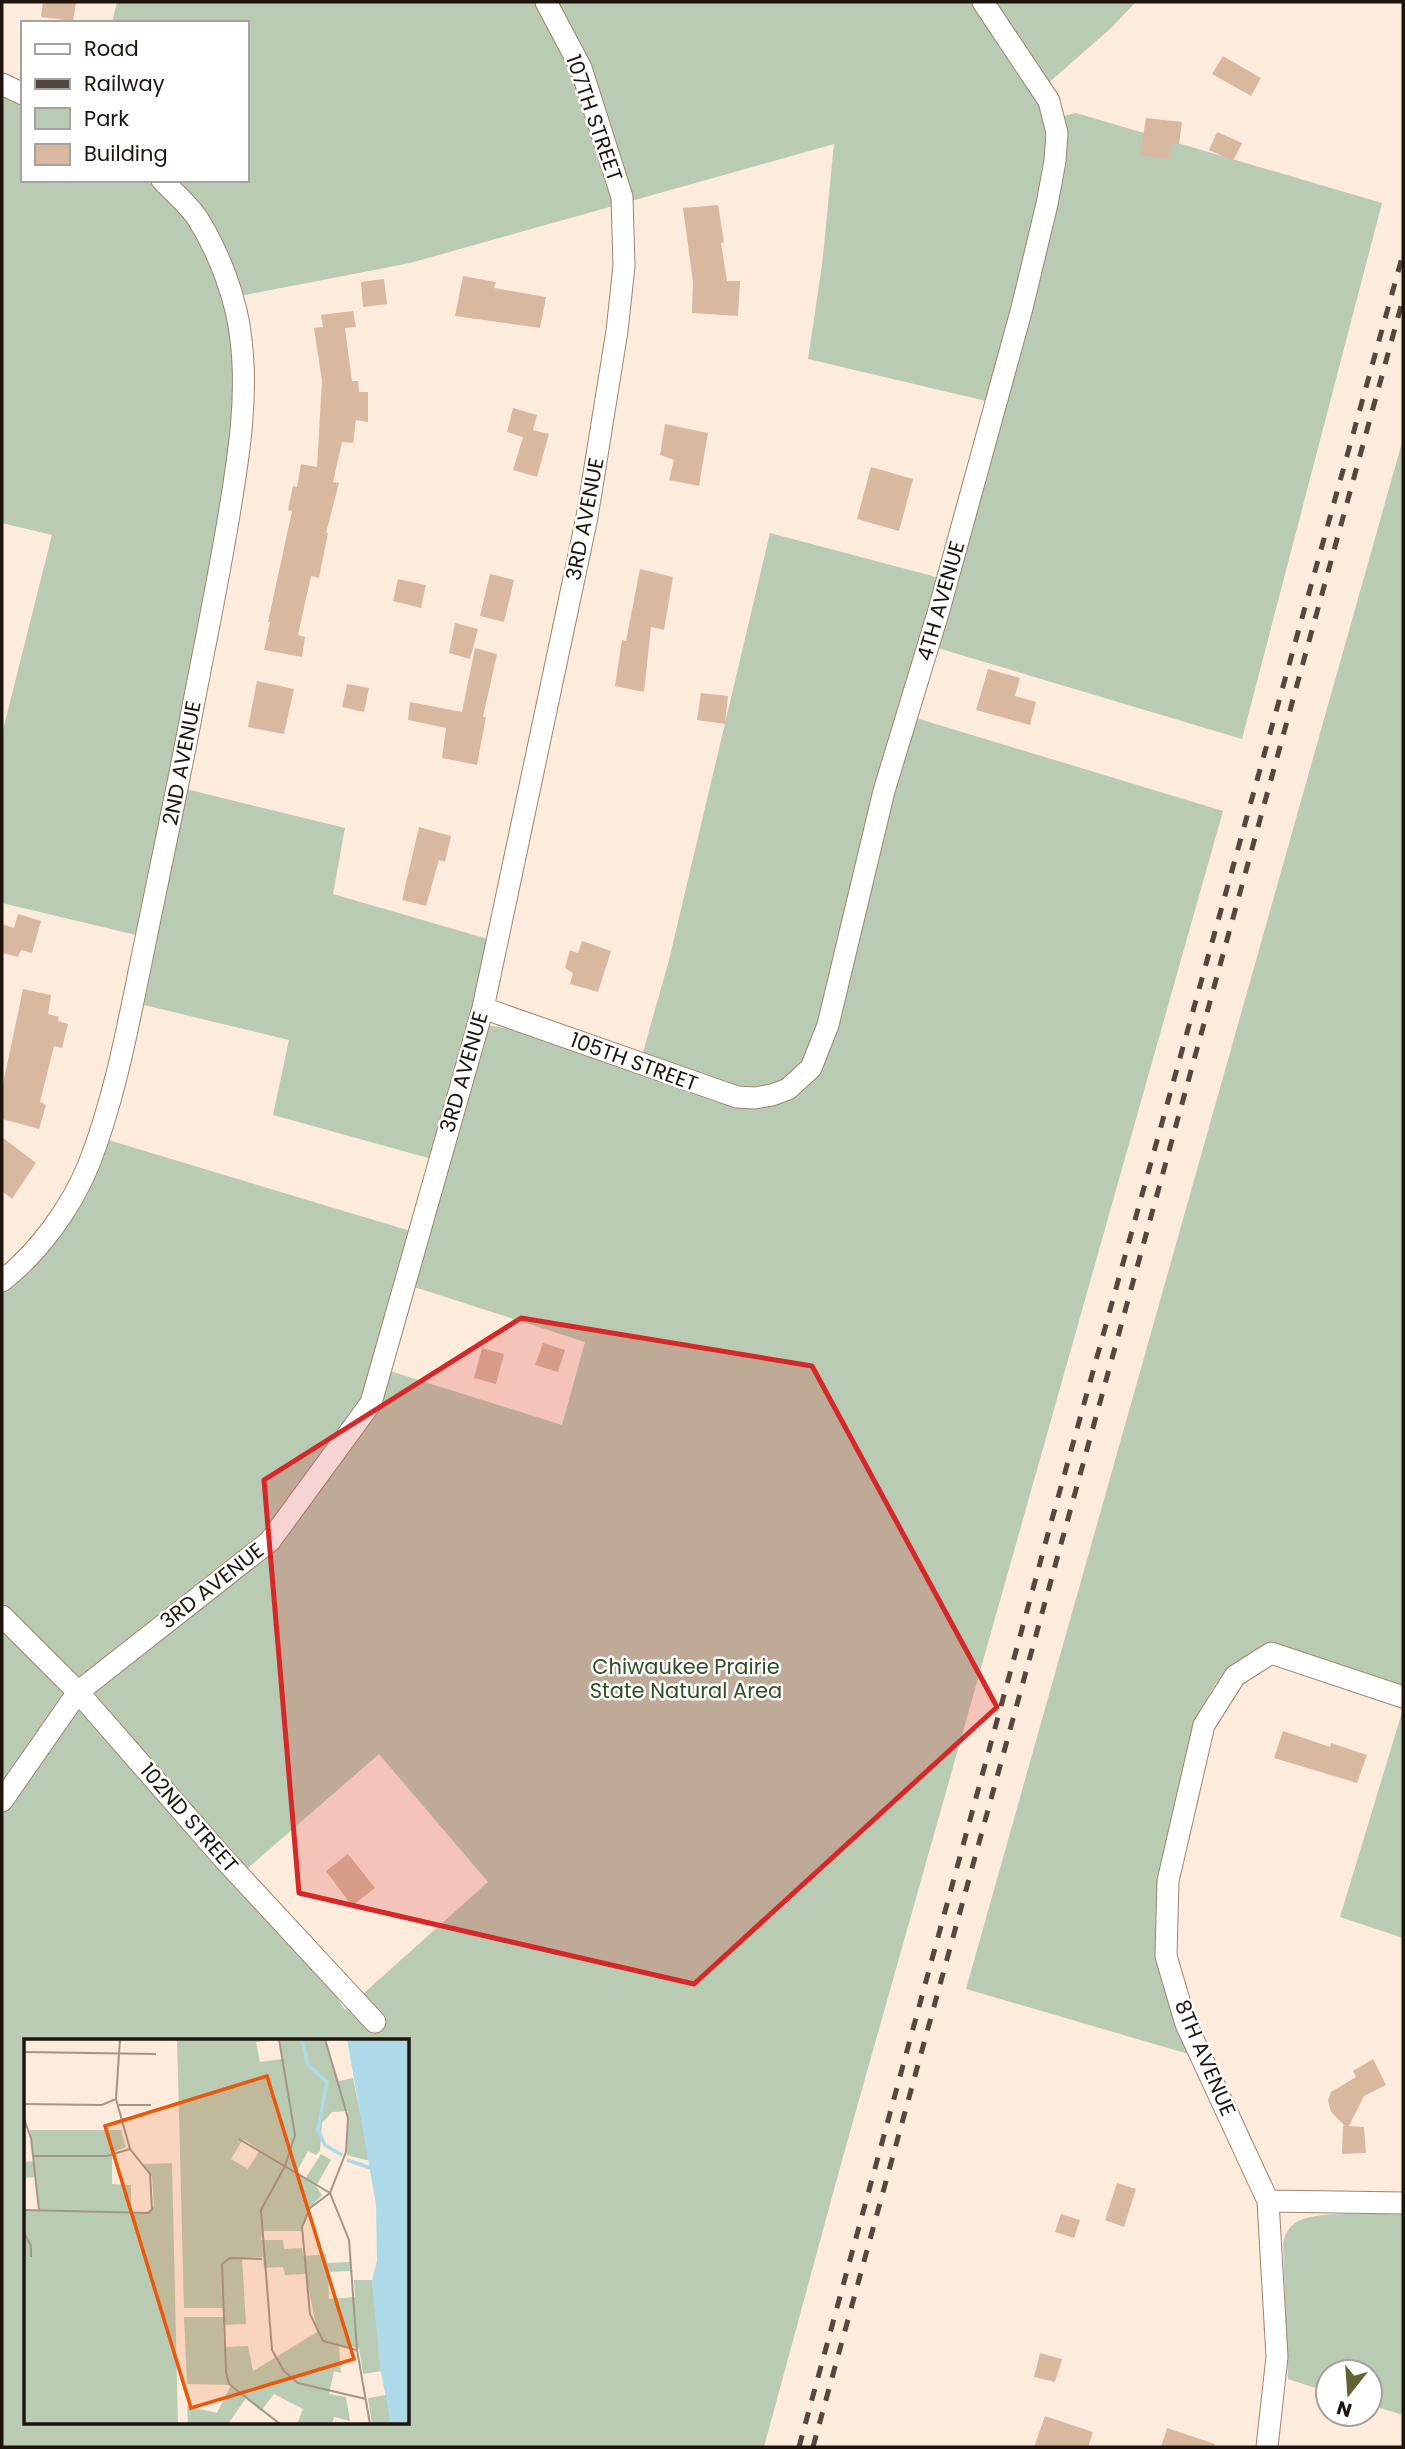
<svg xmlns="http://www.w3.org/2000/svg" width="1405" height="2449" font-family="Poppins,sans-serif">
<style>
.green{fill:#b9cbb3;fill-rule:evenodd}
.building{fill:#d8b9a0}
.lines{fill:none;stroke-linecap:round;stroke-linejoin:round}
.minor-casing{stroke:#9f846d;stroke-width:23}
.minor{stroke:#fff;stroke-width:21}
.rail{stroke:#54483e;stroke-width:5;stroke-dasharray:12 12;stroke-linecap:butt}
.marked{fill:#d62828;fill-opacity:0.2;stroke:#d62828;stroke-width:5;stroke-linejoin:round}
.labels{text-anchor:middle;stroke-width:5;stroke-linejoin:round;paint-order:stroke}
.street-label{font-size:21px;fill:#1e140c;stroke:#fff}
.park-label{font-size:21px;fill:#2e4f23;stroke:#fff}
.inset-river{fill:none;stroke:#aed9e9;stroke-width:3.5}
.inset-road{fill:none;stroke:#a49589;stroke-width:2}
.view{fill:#e8590c;fill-opacity:0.15;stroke:#e8590c;stroke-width:3.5}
.inset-edge{fill:none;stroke:#1e140c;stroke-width:3.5}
</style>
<rect width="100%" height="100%" fill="#fdebdc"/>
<path class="green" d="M117,2H1136L1111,28L1037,93L1046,120L1076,113L1382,203L1242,739L921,643L916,718L1223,811L844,2153L764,2447H2V1612L6,1607L2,1602V1290L105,1139L427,1236L432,1159L273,1115L289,1040L144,1005L157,940L2,903V734L52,535L2,523V94L23,103V180H247V23H112ZM834,144L822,265L808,359L1003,405L955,582L770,533L669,960L638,1070L510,1029L469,1022L488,939L333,894L345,828L170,785L233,443L236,368L224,299L410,263ZM411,1286L585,1342L562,1425L374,1366ZM379,1754L488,1882L345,2010L323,1976L233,1881ZM26,2041H408V2423H26Z
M1403,439V1689L1266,1651C1228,1660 1213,1682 1199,1717L1160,1892L1192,2055L966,1989Z
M1403,1709V1938L1340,1917Z
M1403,2214V2415L1370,2405V2372H1328V2392L1288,2379L1283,2243C1285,2234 1289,2226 1298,2221C1321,2210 1376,2215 1403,2214Z"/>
<path class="building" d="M43,2H76L73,21L41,17Z
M1223,56L1261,78L1251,96L1212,74Z
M1146,118L1182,122L1179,144H1171L1169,159L1140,155Z
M1217,132L1242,143L1233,161L1209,150Z
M718,205L724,242L721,243L727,281H740L738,316L692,313L693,282L683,208Z
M463,276L496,282L494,288L546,297L540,328L455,316Z
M384,279L387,304L363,307L361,282Z
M353,311L356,327L345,328L352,381H358L359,392H368V422L356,420L353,443L342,442L333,482L339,483L326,533H328L319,578L311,576L298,635L305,637L302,657L264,650L270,622H268L292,511L288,510L293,486L297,487L301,464L317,467L322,381L314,328L323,327L321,315Z
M513,408L537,415L533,430L549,434L537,477L513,470L523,437L507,432Z
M665,424L708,433L699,486L669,480L674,460L660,455Z
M871,467L913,479L899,531L857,519Z
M640,569L673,577L664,630L651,627L644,692L615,686L622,640L626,641Z
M490,574L514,580L504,622L480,616Z
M398,579L426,585L421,608L393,601Z
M455,623L478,629L470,659L449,653Z
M475,648L497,654L483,717H486L477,765L442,758L446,728L408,720L410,702L462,712Z
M988,669L1020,678L1015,696L1036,702L1030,725L976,710Z
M257,681L294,689L284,734L248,727Z
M347,684L369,688L364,712L342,707Z
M701,693L728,696L725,724L697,720Z
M419,827L451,836L445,862L439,860L426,906L402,900Z
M18,914L41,921L32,953L21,950L18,957L2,953V924L14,928Z
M582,941L611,951L598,992L570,984L573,973L565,968L570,950L578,953Z
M23,989L51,995L48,1014L59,1017L58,1021L68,1024L62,1048L54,1046L40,1102L46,1105L39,1129L2,1119V1089Z
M2,1137L36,1163L12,1199L2,1191Z
M543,1343L565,1350L558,1372L535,1365Z
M482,1348L504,1354L496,1384L474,1378Z
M1283,1731L1330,1747L1331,1743L1367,1755L1357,1783L1274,1758Z
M348,1854L375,1888L352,1906L326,1871Z
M1373,2059L1386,2085L1364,2096L1349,2126L1364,2127L1366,2153L1342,2154L1343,2126H1345L1331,2112L1328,2100L1331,2092L1356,2077L1353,2071Z
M1117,2183L1136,2189L1124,2227L1105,2220Z
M1061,2214L1080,2220L1074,2238L1055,2232Z
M1040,2353L1062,2359L1055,2382L1034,2377Z
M1045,2416L1093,2432L1088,2447H1034Z
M1167,2428L1215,2444L1214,2447H1161Z"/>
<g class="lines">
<g class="minor-casing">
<path id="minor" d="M2,84L23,94
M483,1008L737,1097L755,1098L772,1095L788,1089L811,1068L828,1025L884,791L939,610L1022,308L1047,204L1055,161L1057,133L1049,101L983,2
M2,1281C39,1252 71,1208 89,1164C116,1095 129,1020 144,948C160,869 177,791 192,712C205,644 219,577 230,509C239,454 248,396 241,340C237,299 219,253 198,219C189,205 173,192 162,180
M2,1616L78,1692L224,1859L375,2022
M2,1801L78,1692L270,1541L371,1403L483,1008L587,517L617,331L624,266L622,197L581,68L546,2
M1268,2201L1403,2203
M1267,2447L1277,2357L1268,2201L1186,2024L1166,1956L1168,1881L1204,1725L1235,1676L1271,1653L1403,1697"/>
</g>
<use href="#minor" class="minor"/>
<path class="rail" d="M799,2447L1049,1530L1403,254
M813,2447L1403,299"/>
</g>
<path class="marked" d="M521,1318L812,1366L997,1707L694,1984L299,1893L264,1480Z"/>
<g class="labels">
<g class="street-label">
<text transform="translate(594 118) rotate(71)" y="7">107TH STREET</text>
<text transform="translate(585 519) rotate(-79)" y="7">3RD AVENUE</text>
<text transform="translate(941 601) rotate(-74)" y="7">4TH AVENUE</text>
<text transform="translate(182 763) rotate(-79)" y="7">2ND AVENUE</text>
<text transform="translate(634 1062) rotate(20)" y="7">105TH STREET</text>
<text transform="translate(464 1072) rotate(-74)" y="7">3RD AVENUE</text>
<text transform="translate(212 1586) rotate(-38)" y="7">3RD AVENUE</text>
<text transform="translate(189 1818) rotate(49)" y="7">102ND STREET</text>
<text transform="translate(1205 2058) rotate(67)" y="7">8TH AVENUE</text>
</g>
<g class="park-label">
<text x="686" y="1674">Chiwaukee Prairie<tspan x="686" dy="24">State Natural Area</tspan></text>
</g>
</g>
<g transform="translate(24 2039)">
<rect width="385" height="385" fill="#fdebdc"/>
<path d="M153,0H256L232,3L236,23L259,20L256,0H300L315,42L329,39L346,122L323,116L324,72L308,73L298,84L296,112L292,116L284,112L272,134L281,140L297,115L307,121L292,147L298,156L287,167L277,192H239L237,201H259L260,210L278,209L279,217L302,215L303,224L326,223V232L304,233L305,260L331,258L330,241H348L358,332L339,335L335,309L315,307L317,334L310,332L305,355L322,358L326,382L310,378L308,385H273L279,370L250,355L237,372L222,359L204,385H164L163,367L193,374L207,346L163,345L160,278H200V269H160ZM219,100L236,111L224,130L207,120ZM239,218L240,229L259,228L261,236L282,235L293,293L229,332L224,307L200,308L199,286L222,285L218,219ZM6,91H97L102,108L88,114V145L107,146V174L121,175L130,167L128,138L119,125L148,124L154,385H0V172H16L12,138L0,139V123L10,122ZM362,356L367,385H348L344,359Z" fill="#b9cbb3" fill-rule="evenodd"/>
<path d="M323,0H385V385H367L356,328L348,241L353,222L352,166Z" fill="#aed9e9"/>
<path class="inset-river" d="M278,0L284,26L303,43L294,91L301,106L318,116M323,121L347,129"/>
<path class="inset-road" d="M255,0L271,96L261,127L237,171L248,311L260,332L274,344L342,360M301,0L324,79L322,113L306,154L325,201L333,311L346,385M0,13L132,15M0,65L78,66L92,60M95,66H127M0,80L7,99L15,171M215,100L306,154M9,117H83L106,110M306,154L286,169L278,188L286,275L299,302L333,311M0,171L125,174L128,170L126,135L106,110L92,60L96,0M0,194L7,207V218M238,220L206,219L198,225L202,333L205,345L256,385"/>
<path class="view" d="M243,37L330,320L167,369L81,87Z"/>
<rect width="385" height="385" class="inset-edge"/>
</g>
<rect width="1405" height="2449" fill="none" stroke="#1e140c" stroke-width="7"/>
<rect x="21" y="21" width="228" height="161" fill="#ffffff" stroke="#a5a19e" stroke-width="2"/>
<rect x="35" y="44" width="35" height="10" fill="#ffffff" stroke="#a5a19e" stroke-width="2"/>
<text x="84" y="56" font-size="21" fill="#1e140c">Road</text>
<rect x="35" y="79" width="35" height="10" fill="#54483e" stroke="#a5a19e" stroke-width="2"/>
<text x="84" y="91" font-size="21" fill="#1e140c">Railway</text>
<rect x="35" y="108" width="35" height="21" fill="#b9cbb3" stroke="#a5a19e" stroke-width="2"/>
<text x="84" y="126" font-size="21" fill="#1e140c">Park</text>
<rect x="35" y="144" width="35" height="21" fill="#d8b9a0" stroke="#a5a19e" stroke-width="2"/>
<text x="84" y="161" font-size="21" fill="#1e140c">Building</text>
<g transform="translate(1349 2393) rotate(197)"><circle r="33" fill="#ffffff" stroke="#a5a19e" stroke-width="2"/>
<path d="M0-5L12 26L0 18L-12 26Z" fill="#616330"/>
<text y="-10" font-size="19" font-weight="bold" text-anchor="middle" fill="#1e140c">N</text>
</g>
</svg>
